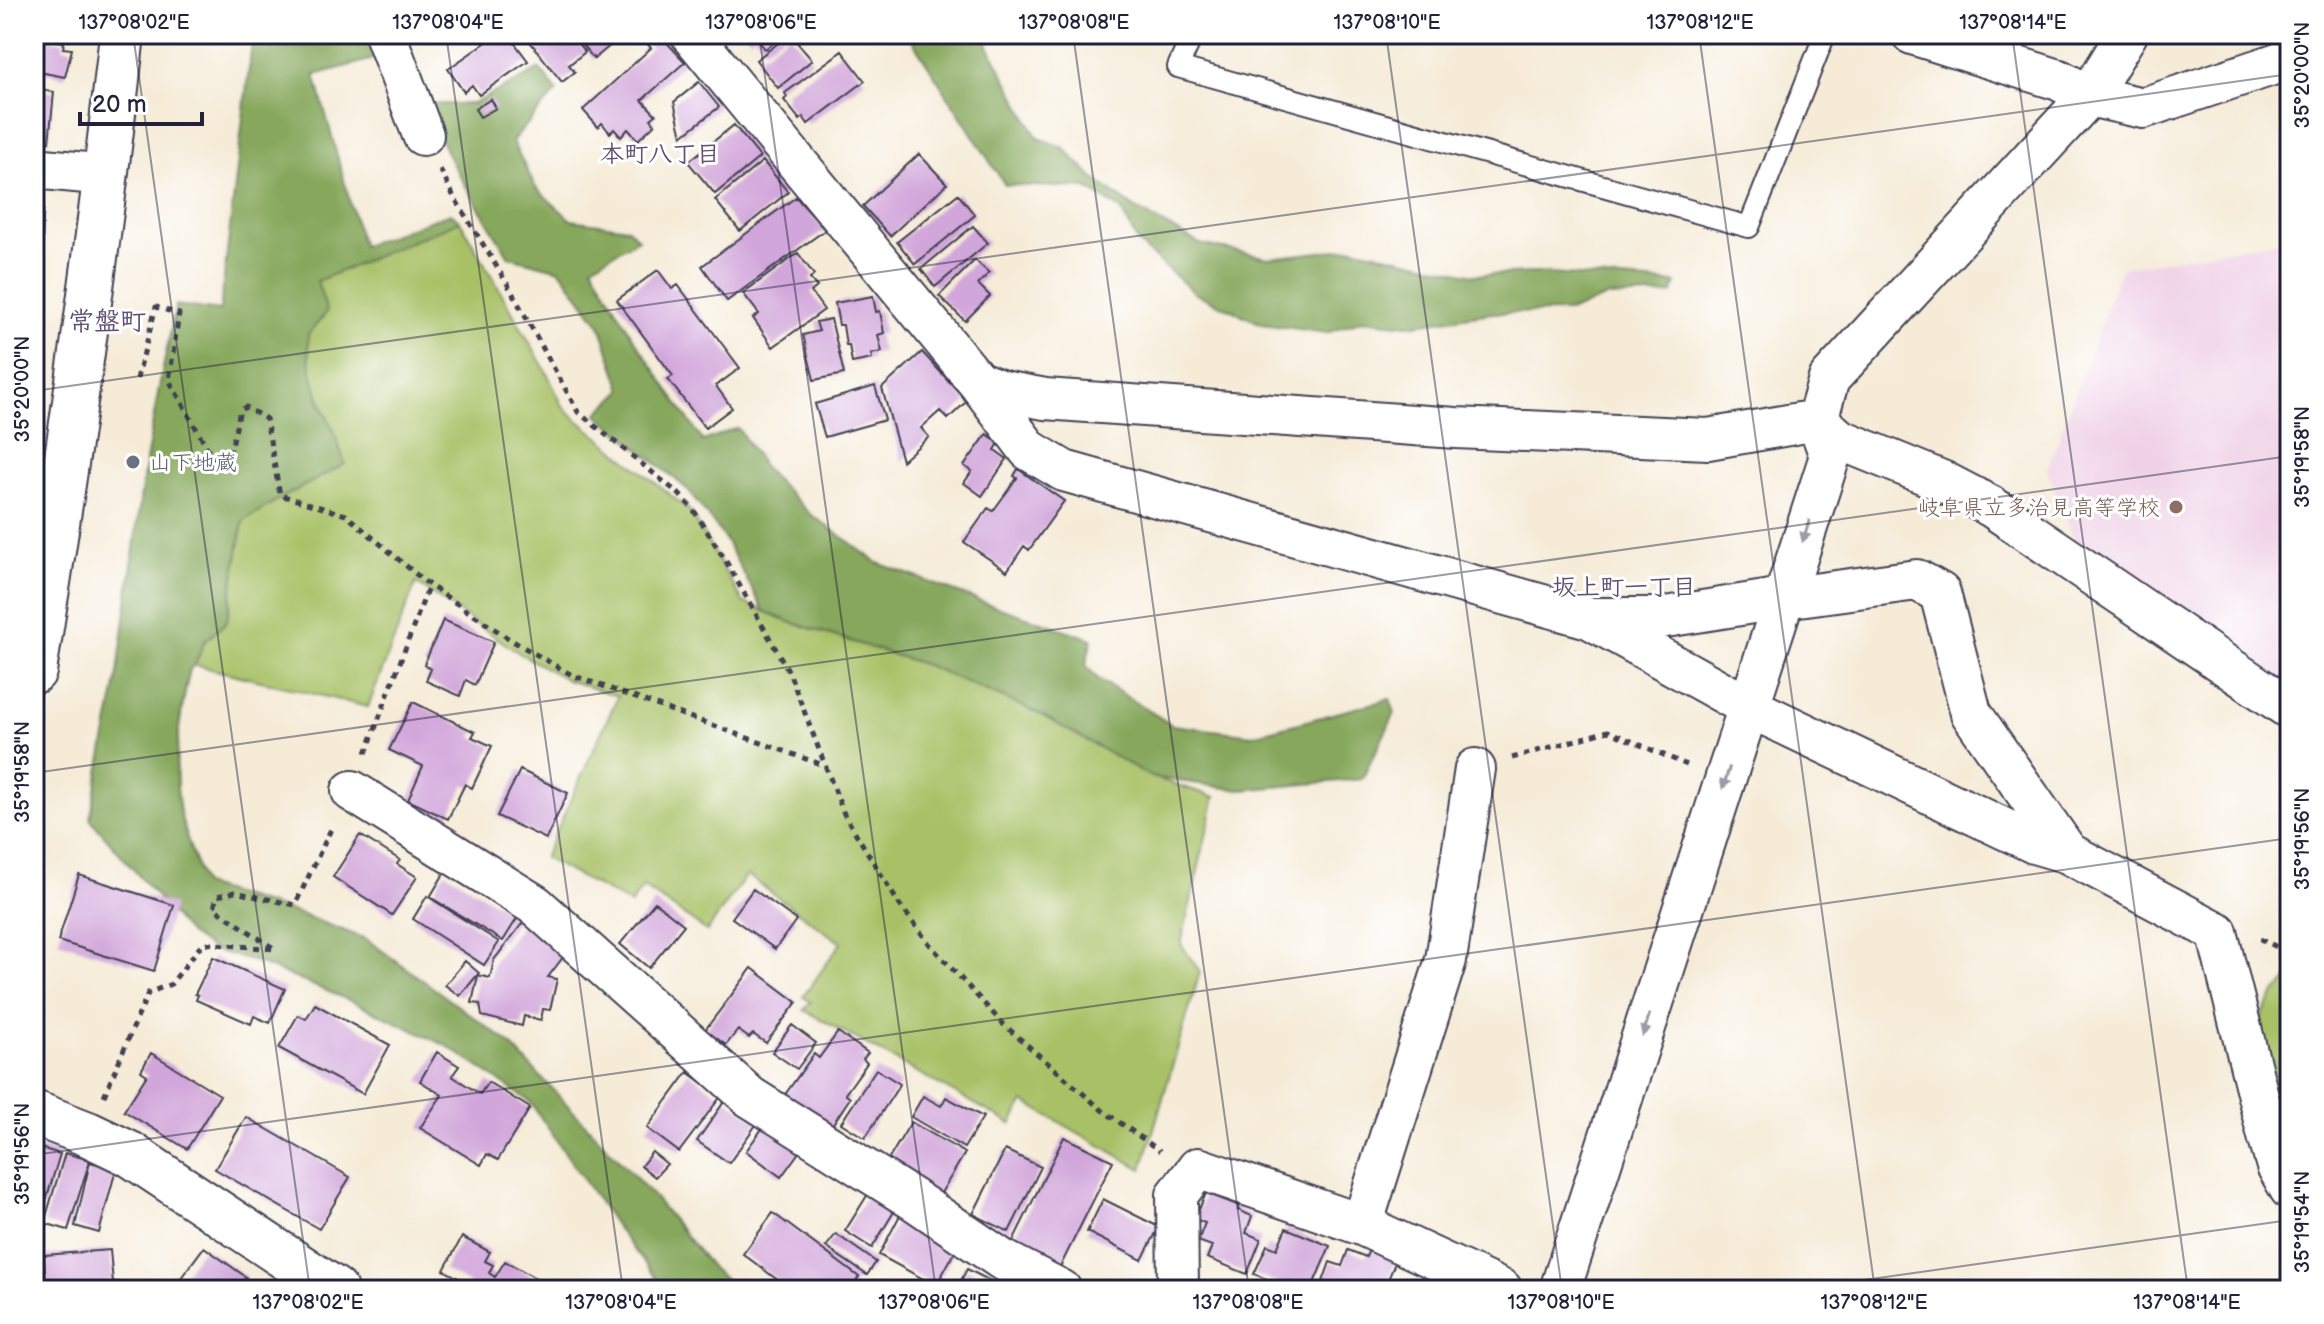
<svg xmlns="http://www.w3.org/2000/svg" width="2324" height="1324" font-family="'Balsamiq Sans','Klee One',sans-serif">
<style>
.built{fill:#efd0e6}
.green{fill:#a8c166;stroke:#657250;stroke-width:2}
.forest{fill:#86a75b;stroke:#54644b;stroke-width:2}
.building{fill:#d1a6da}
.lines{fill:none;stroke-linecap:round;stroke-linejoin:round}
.service-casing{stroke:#424052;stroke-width:24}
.minor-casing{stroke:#424052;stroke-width:44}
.tertiary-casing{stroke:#424052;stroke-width:48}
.path{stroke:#424052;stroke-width:5;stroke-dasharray:6 6;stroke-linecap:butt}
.service{stroke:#fff;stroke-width:20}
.minor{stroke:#fff;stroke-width:40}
.tertiary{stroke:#fff;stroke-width:44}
.oneway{fill:#9c9ca7}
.ticks{fill:none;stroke:#22223b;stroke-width:2;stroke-opacity:0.45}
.worship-dot{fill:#6b7280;stroke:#fff;stroke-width:3}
.education-dot{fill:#8d6e63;stroke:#fff;stroke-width:3}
.labels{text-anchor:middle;stroke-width:6;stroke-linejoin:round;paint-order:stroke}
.worship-label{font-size:22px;fill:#5b616d;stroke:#fff;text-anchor:start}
.education-label{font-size:22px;fill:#785e54;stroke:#fff;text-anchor:end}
.neighbourhood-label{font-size:24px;font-weight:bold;fill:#5f5073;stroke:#fff}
.quarter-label{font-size:26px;font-weight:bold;fill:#5f5073;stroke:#fff}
.neatline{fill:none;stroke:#22223b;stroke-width:3}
.ticks-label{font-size:20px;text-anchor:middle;fill:#22223b}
</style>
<rect width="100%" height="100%" fill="#fff"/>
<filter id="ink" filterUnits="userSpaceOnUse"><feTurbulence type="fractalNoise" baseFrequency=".0125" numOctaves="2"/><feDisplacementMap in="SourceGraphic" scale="16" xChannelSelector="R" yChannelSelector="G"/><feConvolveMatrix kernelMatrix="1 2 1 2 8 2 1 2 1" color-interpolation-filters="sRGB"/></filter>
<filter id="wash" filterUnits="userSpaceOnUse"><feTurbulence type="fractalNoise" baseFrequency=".006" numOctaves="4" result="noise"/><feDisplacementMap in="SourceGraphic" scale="32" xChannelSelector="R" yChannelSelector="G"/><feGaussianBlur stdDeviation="1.8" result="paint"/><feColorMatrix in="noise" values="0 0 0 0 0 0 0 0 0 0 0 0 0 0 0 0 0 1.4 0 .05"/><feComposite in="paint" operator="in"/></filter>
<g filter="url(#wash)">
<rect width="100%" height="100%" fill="#f5ebd7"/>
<path class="built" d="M2290,239V701L2076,545L2047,470L2121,268Z"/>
<path class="green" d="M460,221L546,371L562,405L575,418L689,510L743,602L787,621L926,665L1034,711L1152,777L1215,797L1181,944L1200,972L1142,1169L1024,1102L1011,1124L804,1010L811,1002L803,997L841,943L747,875L707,931L643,887L631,904L544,858L618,696L567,680L519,653L416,583L368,707L195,665L204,642L227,621L243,521L274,502L334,431C319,400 304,367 308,332C310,315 314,298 317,281Z
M2290,977V1155L2258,1022L2275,994Z"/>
<path class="forest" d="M253,34H373L384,56L315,75L362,246L451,213L460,221L317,281L327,312L308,334L309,360L319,400L334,431L345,464L274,502L243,521L227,621L204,642L195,665L190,669C180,714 172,760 179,806C183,833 195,859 203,885L297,913L366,939L509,1043L654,1197L713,1269L738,1290H666L622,1235L530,1102L449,1047L358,1004L256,962L213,950L188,933L90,819L117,680L143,478L158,393L176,305L220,311Z
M908,34H986L988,46L1038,138L1063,147L1093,178L1136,209L1200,244L1269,258L1354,248L1474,275L1537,273L1676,283L1672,294L1607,297L1568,312L1492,313L1408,325L1362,320L1327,333L1262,324L1196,294L1138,243L1121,210L1087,188L1005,185Z
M540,69L557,91L512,141L536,188L571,220L628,228L638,239L592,266L632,336L703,441L738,428L766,470L809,513L878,563L988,604L1092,639L1086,665L1097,678L1172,725L1253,735L1390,699L1395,713L1362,779L1240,790L1152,777L1034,711L926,665L787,621L764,611L723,536L687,489L597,414L622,390L600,325L560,270L509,257L452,163L424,104H473Z"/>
<g id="blocks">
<path class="building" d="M34,34H51V40L64,42L63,48L72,49L65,77L34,71Z
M498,34H508L528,61L479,95L472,85L464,92L448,69Z
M524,34H570L585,52L569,65L575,72L562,82Z
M573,34H624L594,59Z
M653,34H659L685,62L642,100L656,115L651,119L655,124L638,140L628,129L621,137L614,129L610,133L602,123L598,127L583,110L651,48L645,41Z
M746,34H785L765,49L754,35L750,39Z
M790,34L812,60L778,88L756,60Z
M842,51L865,81L808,124L803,117L800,120L784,100L787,97L785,93Z
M699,82L719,107L682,136L674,102Z
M34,87L54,92L49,142L34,140Z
M491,99L496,108L480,117L475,109Z
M734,125L760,157L715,194L688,162Z
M919,154L947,184L890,236L863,206Z
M763,161L788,192L740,231L715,200Z
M44,191L40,305L34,304V219Z
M958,194L975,215L915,264L897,242Z
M796,197L825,230L727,301L702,266Z
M973,226L988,243L935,287L921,269Z
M798,253L814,275L810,279L817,287L811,292L824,310L773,347L753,318L759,314L743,293Z
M975,260L989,273L978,284L990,296L965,321L939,296Z
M658,270L672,289L678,285L740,368L716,386L732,408L705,428L668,379L673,376L617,300Z
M873,296L876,312L880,311L884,333L878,335L882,352L871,354L872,359L852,363L849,345H846L843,325H839L835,303Z
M831,319L844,374L814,380L803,335L819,331L816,322Z
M922,352L967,401L948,419L940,411L921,428L929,437L902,461L882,388Z
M875,386L885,420L825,437L815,404Z
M987,434L999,443L995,450L1007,459L982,496L964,483L972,471L964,466Z
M1018,469L1064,501L1029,550L1024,546L1007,571L964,542L988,508L993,511L1017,478L1014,476Z
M443,620L494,642L475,685L466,680L460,696L426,681L431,669L424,665Z
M413,702L475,732L472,737L492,746L472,788L465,784L448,819L408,800L423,766L389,750Z
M520,770L568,793L546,839L497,816Z
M360,835L400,860L397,864L417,877L392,915L333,877Z
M445,872L518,917L503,941L430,897Z
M79,875L174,905L154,971L58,941Z
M753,889L796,920L775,949L732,918Z
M427,896L499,942L484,965L413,919Z
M655,902L684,925L649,968L620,944Z
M525,920L567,952L548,977L557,979L550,1010L543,1009L541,1020L524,1016L522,1026L482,1016L480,1004L472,1003L478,975L490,978L494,960Z
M213,957L285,989L270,1023L254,1016L251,1024L196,1000L198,995L195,994Z
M465,961L479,973L460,996L445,985Z
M752,968L797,1002L766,1043L753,1034L749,1038L738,1030L726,1045L705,1030Z
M315,1004L390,1045L363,1094L279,1048L298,1015L306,1019Z
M792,1025L816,1043L797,1069L772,1052Z
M838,1032L868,1053L863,1059L867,1063L845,1094L850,1098L830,1128L784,1096L814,1054L819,1058Z
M437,1052L459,1066L452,1076L480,1094L488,1082L530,1108L498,1160L487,1154L481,1165L420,1128L442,1095L420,1081Z
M151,1053L220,1095L187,1149L124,1111L147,1075L141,1071Z
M876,1069L900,1084L865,1138L841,1123Z
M688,1072L721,1096L679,1152L647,1128Z
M923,1096L941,1106L946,1097L983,1117L964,1148L911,1117Z
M726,1099L758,1122L729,1163L697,1141Z
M246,1117L350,1177L319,1229L215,1169Z
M767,1122L802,1148L781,1177L746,1151Z
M911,1122L965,1153L938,1198L884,1167Z
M1064,1137L1113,1161L1060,1267L1012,1243Z
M34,1146L60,1154L40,1220L34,1219Z
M1005,1150L1041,1167L1009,1232L973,1214Z
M652,1152L667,1164L655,1177L641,1166Z
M65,1153L90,1160L68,1230L44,1223Z
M90,1162L116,1169L99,1233L75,1226Z
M1206,1193L1240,1206L1238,1210L1252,1216L1246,1233L1261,1239L1247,1274L1207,1258L1212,1246L1198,1241L1205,1223L1195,1219Z
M868,1194L895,1210L872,1248L845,1231Z
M1103,1199L1159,1227L1142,1260L1087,1232Z
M773,1213L859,1277L849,1290H791L743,1254Z
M900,1215L958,1246L936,1286L879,1255Z
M1286,1228L1330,1246L1311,1290H1294L1254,1274L1267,1245L1277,1249Z
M836,1234L876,1262L867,1275L826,1247Z
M462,1237L490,1252L485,1261L493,1265L489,1273L495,1277L505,1261L539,1280L534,1290H469L471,1285L444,1270Z
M204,1247L246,1277L239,1287L244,1290H172Z
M110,1250L113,1283L119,1282L120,1290H46L44,1255Z
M1348,1250L1366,1257L1369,1250L1396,1260L1384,1290H1320L1330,1262L1342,1266Z
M967,1269L1008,1290H956Z
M1430,1279L1462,1289L1461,1290H1408L1410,1284L1427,1289Z"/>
</g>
</g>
<g filter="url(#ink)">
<use href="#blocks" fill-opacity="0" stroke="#424052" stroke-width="2"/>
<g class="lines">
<g class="service-casing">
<path id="service" d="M1193,34L1178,67L1749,227L1825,34"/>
</g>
<g class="minor-casing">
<path id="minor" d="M385,34L423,135
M691,34L977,381L1029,450L1064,471L1589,618H1659L1784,598L1917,580L1940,593L1971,713L2068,853
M1912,34L2059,80L2089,96L2143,108L2290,59
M34,168L107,175
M977,381L1002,391L1045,399L1456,428L1708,439L1817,420
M1817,420L1839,439L1942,481L1992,507L2290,709
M1591,619L1749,707L2034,843L2068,853L2217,932L2268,1136L2277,1166L2290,1189
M352,791L535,905L750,1097L914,1200L1001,1259L1061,1290
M1362,1225L1446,960L1475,769
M1178,1290L1177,1195L1198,1168L1362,1225L1502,1290
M1560,1290L1830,456L1817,420L1829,379L2089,96L2127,34"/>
</g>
<g class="tertiary-casing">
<path id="tertiary" d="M34,671C68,459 99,247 122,34
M34,1113L88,1134L130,1154L335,1290"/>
</g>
<path class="path" d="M440,169L454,197L508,285L578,412L679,494L693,509L724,558L789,672L844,814L899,904L931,946L1003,1024L1102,1110L1160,1151
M137,379L156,307L179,314L169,380L214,460L229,458L240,410L246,407L266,419L280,495L346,515L429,585L511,640L572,675L823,765
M366,753L429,585
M1512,758L1608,731L1687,765
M2260,939L2290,953
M104,1096L148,993L171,984L203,943L275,949L214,908L217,896L235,892L295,905L332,827"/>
<use href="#service" class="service"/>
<use href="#minor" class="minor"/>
<use href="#tertiary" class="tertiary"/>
</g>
<defs><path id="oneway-solid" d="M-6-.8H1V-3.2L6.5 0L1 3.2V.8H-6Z" transform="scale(2)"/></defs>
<g class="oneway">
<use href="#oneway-solid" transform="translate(1806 531) rotate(108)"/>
<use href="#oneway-solid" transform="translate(1726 778) rotate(108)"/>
<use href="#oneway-solid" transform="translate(1646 1025) rotate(108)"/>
</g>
</g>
<path class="ticks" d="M133,34L310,1290M446,34L623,1290M759,34L936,1290M1073,34L1249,1290M1386,34L1562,1290M1699,34L1875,1290M2012,34L2188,1290M34,391L2290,74M34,773L2290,456M34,1155L2290,838M1793,1290L2290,1220"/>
<circle class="worship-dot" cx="133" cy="462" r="8"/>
<circle class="education-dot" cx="2176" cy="507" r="8"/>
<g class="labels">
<g class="worship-label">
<text x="149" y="470">山下地蔵</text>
</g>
<g class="education-label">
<text x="2160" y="515">岐阜県立多治見高等学校</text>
</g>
<g class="neighbourhood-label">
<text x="660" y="162">本町八丁目</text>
<text x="1624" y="595">坂上町一丁目</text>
</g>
<g class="quarter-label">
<text x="107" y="330">常盤町</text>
</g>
</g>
<rect width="2324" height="1324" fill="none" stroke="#fff" stroke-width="88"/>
<path d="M80 112v12h122v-12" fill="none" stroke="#22223b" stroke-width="4"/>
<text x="92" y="112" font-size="24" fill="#22223b" stroke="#ffffff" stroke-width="6" paint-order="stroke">20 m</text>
<rect x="44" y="44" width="2236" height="1236" class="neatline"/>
<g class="ticks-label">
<text x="134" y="29">137°08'02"E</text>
<text x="448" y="29">137°08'04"E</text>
<text x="761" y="29">137°08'06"E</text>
<text x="1074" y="29">137°08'08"E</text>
<text x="1387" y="29">137°08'10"E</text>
<text x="1700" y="29">137°08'12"E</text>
<text x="2013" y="29">137°08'14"E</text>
<text transform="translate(2302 75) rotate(-90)" y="7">35°20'00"N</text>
<text transform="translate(22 389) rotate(-90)" y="7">35°20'00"N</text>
<text transform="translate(2302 457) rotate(-90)" y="7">35°19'58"N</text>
<text transform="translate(22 772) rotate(-90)" y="7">35°19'58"N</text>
<text transform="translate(2302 839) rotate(-90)" y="7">35°19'56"N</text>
<text transform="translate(22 1154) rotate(-90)" y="7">35°19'56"N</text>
<text transform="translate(2302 1222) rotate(-90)" y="7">35°19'54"N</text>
<text x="308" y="1309">137°08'02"E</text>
<text x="621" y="1309">137°08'04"E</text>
<text x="934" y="1309">137°08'06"E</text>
<text x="1248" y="1309">137°08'08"E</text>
<text x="1561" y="1309">137°08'10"E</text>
<text x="1874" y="1309">137°08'12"E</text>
<text x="2187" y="1309">137°08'14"E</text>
</g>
</svg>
